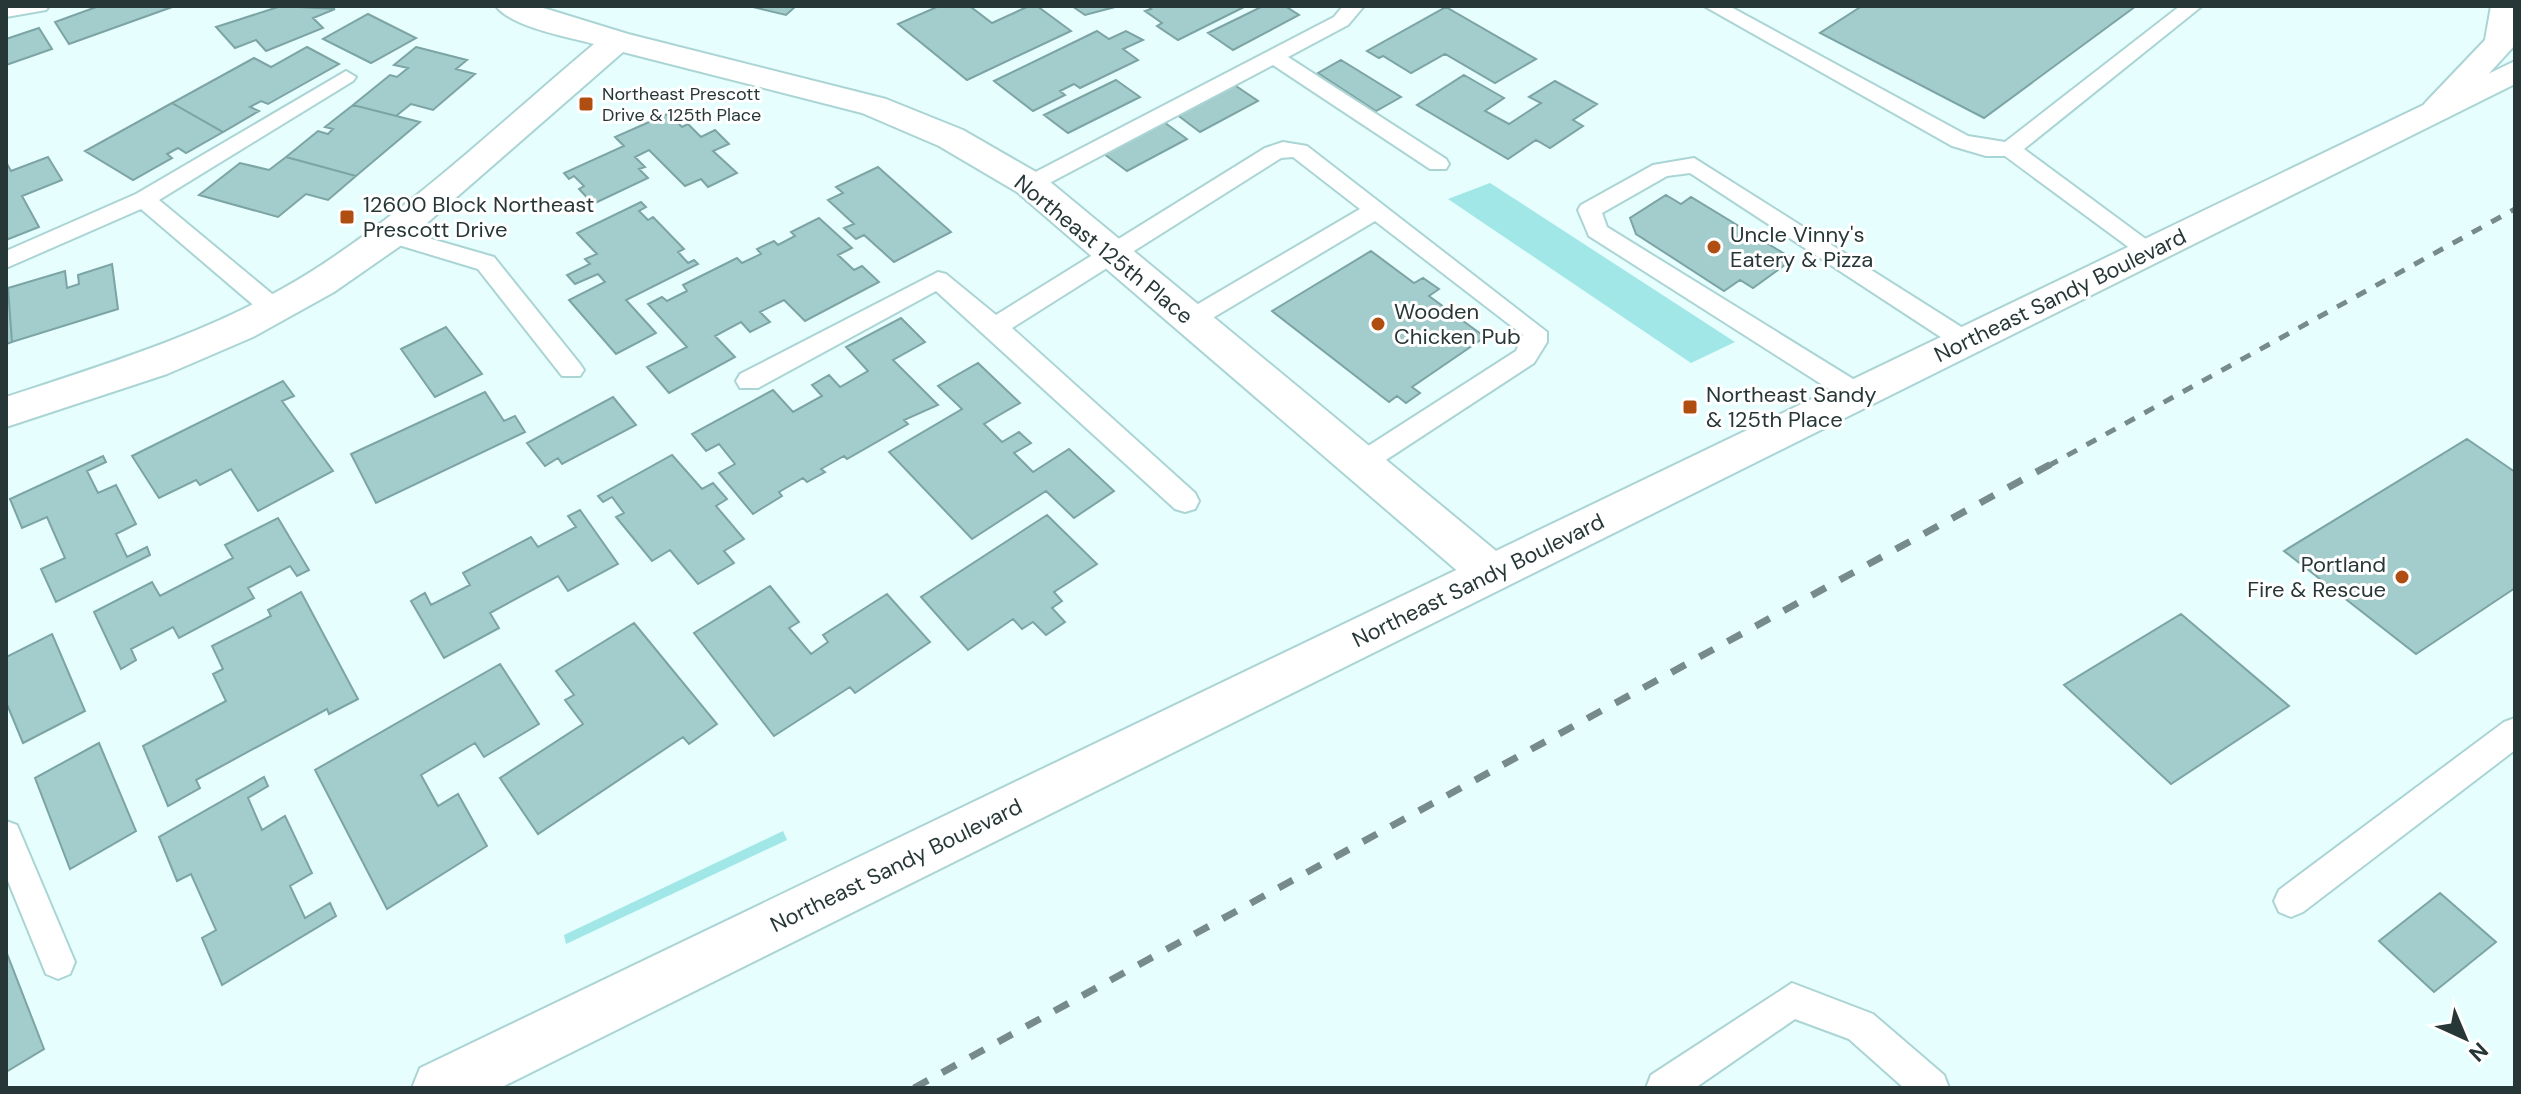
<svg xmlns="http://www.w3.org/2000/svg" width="2521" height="1094" font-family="'DM Sans',sans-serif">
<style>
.green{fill:#a1e7e7}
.building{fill:#a3cccc;stroke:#7ca4a4;stroke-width:2}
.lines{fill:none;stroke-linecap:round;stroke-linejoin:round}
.service-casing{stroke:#abd4d4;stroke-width:4}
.minor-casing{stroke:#abd4d4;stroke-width:4}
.secondary-casing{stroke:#abd4d4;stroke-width:4}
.primary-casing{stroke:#abd4d4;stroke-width:4}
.service{fill:#fff;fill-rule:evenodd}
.minor{fill:#fff;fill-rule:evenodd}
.secondary{fill:#fff;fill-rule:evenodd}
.primary{fill:#fff;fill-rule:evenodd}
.rail-far1{stroke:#778b8b;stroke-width:5;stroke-dasharray:11 11;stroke-linecap:butt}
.rail{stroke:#778b8b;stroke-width:7;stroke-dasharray:16 16;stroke-linecap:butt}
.poi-dot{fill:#b04e12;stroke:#fff;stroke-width:3}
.labels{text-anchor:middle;stroke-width:6;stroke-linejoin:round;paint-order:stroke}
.far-poi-label{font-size:18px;fill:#273737;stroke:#fff;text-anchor:start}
.poi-label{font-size:22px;fill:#273737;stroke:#fff;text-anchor:start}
.street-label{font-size:22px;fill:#273737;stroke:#fff}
</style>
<rect width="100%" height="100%" fill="#e6fefe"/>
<path class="green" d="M1490,183L1735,342L1691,363L1448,199Z
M783,831L787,840L566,944L564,935Z"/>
<path class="building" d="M99,6H175L69,44L55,22Z
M281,6L335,9L313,18L323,28L266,51L256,40L235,48L216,27Z
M749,6H796L786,15Z
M939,6H974L971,7L992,23L1029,6H1037L1071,31L967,80L898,24Z
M1072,6H1119L1085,15Z
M1147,6H1246L1178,40L1157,26L1162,23L1145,11L1151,9Z
M1263,6H1285L1299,15L1233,50L1208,33Z
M1862,6H2136L1984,118L1820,33Z
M1446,7L1536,59L1495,83L1445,54L1411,73L1383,56L1379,58L1367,51Z
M368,14L416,38L371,63L323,39Z
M39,28L52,49L6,65V39Z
M1097,31L1109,39L1126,31L1143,40L1123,49L1138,60L1080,88L1074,84L1060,91L1065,95L1033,111L994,81Z
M307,47L339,64L268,104L261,101L250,107L259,111L223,132L172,103L254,58L271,67Z
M416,47L467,60L456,69L475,74L433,110L411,104L396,116L353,105L390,75L397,77L408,68L394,65Z
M1341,60L1401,97L1376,111L1318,73Z
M1464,75L1504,98L1485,111L1509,124L1541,103L1529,97L1555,81L1597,104L1573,120L1583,126L1550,148L1536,140L1508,159L1417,105Z
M1116,80L1140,97L1068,133L1044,115Z
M1233,84L1258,101L1200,132L1176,114Z
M172,103L223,132L186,153L178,148L167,154L172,158L133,180L85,151Z
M353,105L420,122L356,176L286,157L318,131L328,134L333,129L325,127Z
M674,111L677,114L672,117L682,127L688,124L701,137L715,130L729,144L713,151L737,173L708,187L701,179L685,186L649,150L635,157L645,167L639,169L648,178L593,204L579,189L584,186L574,176L569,179L564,173L624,146L615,137Z
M1164,122L1187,139L1127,171L1104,154Z
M48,157L62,180L22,196L39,227L6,240V162L11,171Z
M286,157L356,176L328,200L306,194L278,217L199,195L240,163L269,170Z
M878,167L951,232L894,262L864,235L856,239L844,228L854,224L828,200L843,193L836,187Z
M1666,195L1681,204L1691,197L1793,259L1753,288L1740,280L1724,291L1636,234L1630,218Z
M641,202L646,207L639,211L648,220L653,217L684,249L678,252L688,263L694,260L698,264L626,300L656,333L616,354L569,300L605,282L598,274L575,284L567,275L590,264L585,259L597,254L577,233Z
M819,218L852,248L838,255L854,270L862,266L879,282L805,321L784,300L760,312L770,322L750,332L741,322L715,336L735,357L669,393L647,367L687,347L648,304L662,297L667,301L687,291L683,285L737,258L742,263L761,254L757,249L774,241L778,245L795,236L791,232Z
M1371,251L1414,283L1423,278L1439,289L1429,296L1485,337L1412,387L1420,393L1406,403L1397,396L1389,402L1272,311Z
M112,264L118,309L12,342L8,288L65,271L67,288L79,284L78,275Z
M8,288L12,342L6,344V289Z
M901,318L925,342L893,360L938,405L904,420L908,424L847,459L844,456L821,469L825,472L807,482L803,478L779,492L782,496L753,514L719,473L735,464L719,444L706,451L692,434L773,390L793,412L822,396L812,385L829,375L840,387L868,371L846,347Z
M446,327L482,374L435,397L401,349Z
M978,363L1020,403L984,424L1002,442L1019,432L1031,443L1014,453L1033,472L1069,449L1114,491L1074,518L1046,491L972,539L889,452L962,409L938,386Z
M283,381L294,396L282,401L333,471L258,511L231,469L200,485L196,480L159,498L132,456Z
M485,392L504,421L515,416L525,432L376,503L351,454Z
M613,397L636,425L562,464L558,458L545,466L527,443Z
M2467,439L2515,472V588L2416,654L2284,551Z
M672,455L702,489L713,483L727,499L716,506L744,539L724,551L734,563L698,584L670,550L652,561L616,517L624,513L612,497L603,502L598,496Z
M103,456L106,462L87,471L98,493L116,485L136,524L116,534L127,557L147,547L150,555L56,602L41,569L65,558L47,517L22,528L10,499Z
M580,510L618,564L568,591L558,576L490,613L499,628L444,658L411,601L425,593L431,605L470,585L463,573L531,537L538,547L576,527L568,516Z
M1047,515L1097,564L1054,592L1062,601L1052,608L1065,622L1046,635L1033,622L1022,629L1013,619L968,650L921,597Z
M278,518L309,570L297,576L290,566L248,588L254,598L179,638L173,627L131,649L136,660L121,669L94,612L152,582L160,596L233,558L225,545Z
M770,586L799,622L789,628L811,654L828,642L823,635L887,594L930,642L855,693L850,687L774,736L694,633Z
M301,592L358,699L329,714L327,709L196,780L200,788L168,806L143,746L226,701L213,674L223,669L212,646L271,616L268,610Z
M2181,614L2289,706L2171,784L2064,685Z
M634,623L717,724L689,744L683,737L538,834L500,778L583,724L565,700L574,695L556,671Z
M52,634L85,711L23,743L6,702V657Z
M500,664L539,724L484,757L475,743L421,775L438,806L458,794L487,846L387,909L315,770Z
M99,743L136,831L70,869L35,778Z
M264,777L268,786L248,798L262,830L285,816L312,873L290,886L305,918L330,903L336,916L222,985L202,938L216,930L191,874L177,881L159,837Z
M2440,893L2496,942L2434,992L2379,941Z
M6,951L44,1049L6,1072Z"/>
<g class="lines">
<g class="service-casing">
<path id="service" d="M6,6H49L46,10L6,17Z
M1343,6H1364L1348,25L1288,57L1446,159L1449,164L1446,169H1430L1273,65L1038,189H1022L1019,184L1022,179L1334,17Z
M1704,6H1729L1968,136L2005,142L2180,6H2202L2024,149L2162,251L2158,257H2142L2005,156H1986L1952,146Z
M346,71L356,77L353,81L159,200L283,303L286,309L283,315H265L141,209L6,268V251L136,194Z
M1283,142L1307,146L1547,332V342L1534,363L1369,471L1360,474L1351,471L1347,464L1351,457L1516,351L1523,335L1375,221L1199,326H1181L1178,320L1181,314L1360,209L1293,157L1281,158L1012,328L1195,493L1199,501L1195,509L1185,512L1175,509L936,291L758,388H740L736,381L740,374L938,272L946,274L996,315L1265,148Z
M1694,158L1974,335L1977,341L1974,347H1956L1690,173L1667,176L1602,213L1607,227L1866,387L1870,394L1866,401H1848L1589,236L1578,210L1581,205L1653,165Z
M390,227L494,257L580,364L584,370L580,376H562L478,269L382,240L378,235L382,230Z
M2515,718V750L2303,912L2291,917L2279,912L2274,901L2279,890L2504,722Z
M6,821L17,825L75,962L70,974L58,979L46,974L6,876Z
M1792,983L1873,1014L1944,1075L1949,1088H1904L1849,1039L1795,1019L1695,1088H1646L1651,1075Z"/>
</g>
<g class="minor-casing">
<path id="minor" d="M496,6H537L628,34L886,99L963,130L1043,176L1507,560L1513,573L1507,586L1491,591L1475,586L1017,192L939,146L862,113L623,52L403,244L334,292L253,337L167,374L6,427V397C110,363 216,331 309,273C412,208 501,122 594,44C569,37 511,27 496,6Z"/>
</g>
<g class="secondary-casing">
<path id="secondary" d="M2515,61V84L500,1088H412L420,1068Z"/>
</g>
<g class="primary-casing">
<path id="primary" d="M2491,6H2515V45L2449,117L2437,120L2425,117L2420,110L2425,103L2485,40Z"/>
</g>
<use href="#service" class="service"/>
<use href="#minor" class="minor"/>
<use href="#secondary" class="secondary"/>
<use href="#primary" class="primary"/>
<path class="rail-far1" d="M2048,466L2515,209"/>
<path class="rail" d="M914,1088L2051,464"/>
</g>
<g class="poi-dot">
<rect x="578" y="96" width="16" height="16" rx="4"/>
<rect x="339" y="209" width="16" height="16" rx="4"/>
<circle cx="1714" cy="247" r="8"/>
<circle cx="1378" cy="324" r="8"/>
<rect x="1682" y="399" width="16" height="16" rx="4"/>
<circle cx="2402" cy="577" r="8"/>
</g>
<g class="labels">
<g class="far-poi-label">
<text x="602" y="100">Northeast Prescott<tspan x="602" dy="21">Drive &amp; 125th Place</tspan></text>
</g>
<g class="poi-label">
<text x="363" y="212">12600 Block Northeast<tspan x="363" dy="25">Prescott Drive</tspan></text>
<text x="1730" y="242">Uncle Vinny's<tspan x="1730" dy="25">Eatery &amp; Pizza</tspan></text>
<text x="1394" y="319">Wooden<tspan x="1394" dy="25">Chicken Pub</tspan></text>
<text x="1706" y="402">Northeast Sandy<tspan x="1706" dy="25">&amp; 125th Place</tspan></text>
<text x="2386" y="572" text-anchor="end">Portland<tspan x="2386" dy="25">Fire &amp; Rescue</tspan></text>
</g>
<g class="street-label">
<text transform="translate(1104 249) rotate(39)" y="8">Northeast 125th Place</text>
<text transform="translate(2060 295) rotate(-26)" y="8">Northeast Sandy Boulevard</text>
<text transform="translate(1478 580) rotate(-26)" y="8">Northeast Sandy Boulevard</text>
<text transform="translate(896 865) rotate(-26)" y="8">Northeast Sandy Boulevard</text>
</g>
</g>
<rect width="2521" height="1094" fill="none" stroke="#273737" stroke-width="16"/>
<g transform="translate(2465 1038) rotate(136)" stroke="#ffffff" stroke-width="6" paint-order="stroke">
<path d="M0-6L14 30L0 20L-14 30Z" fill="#273737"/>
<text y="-12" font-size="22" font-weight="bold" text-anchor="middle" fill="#273737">N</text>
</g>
</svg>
